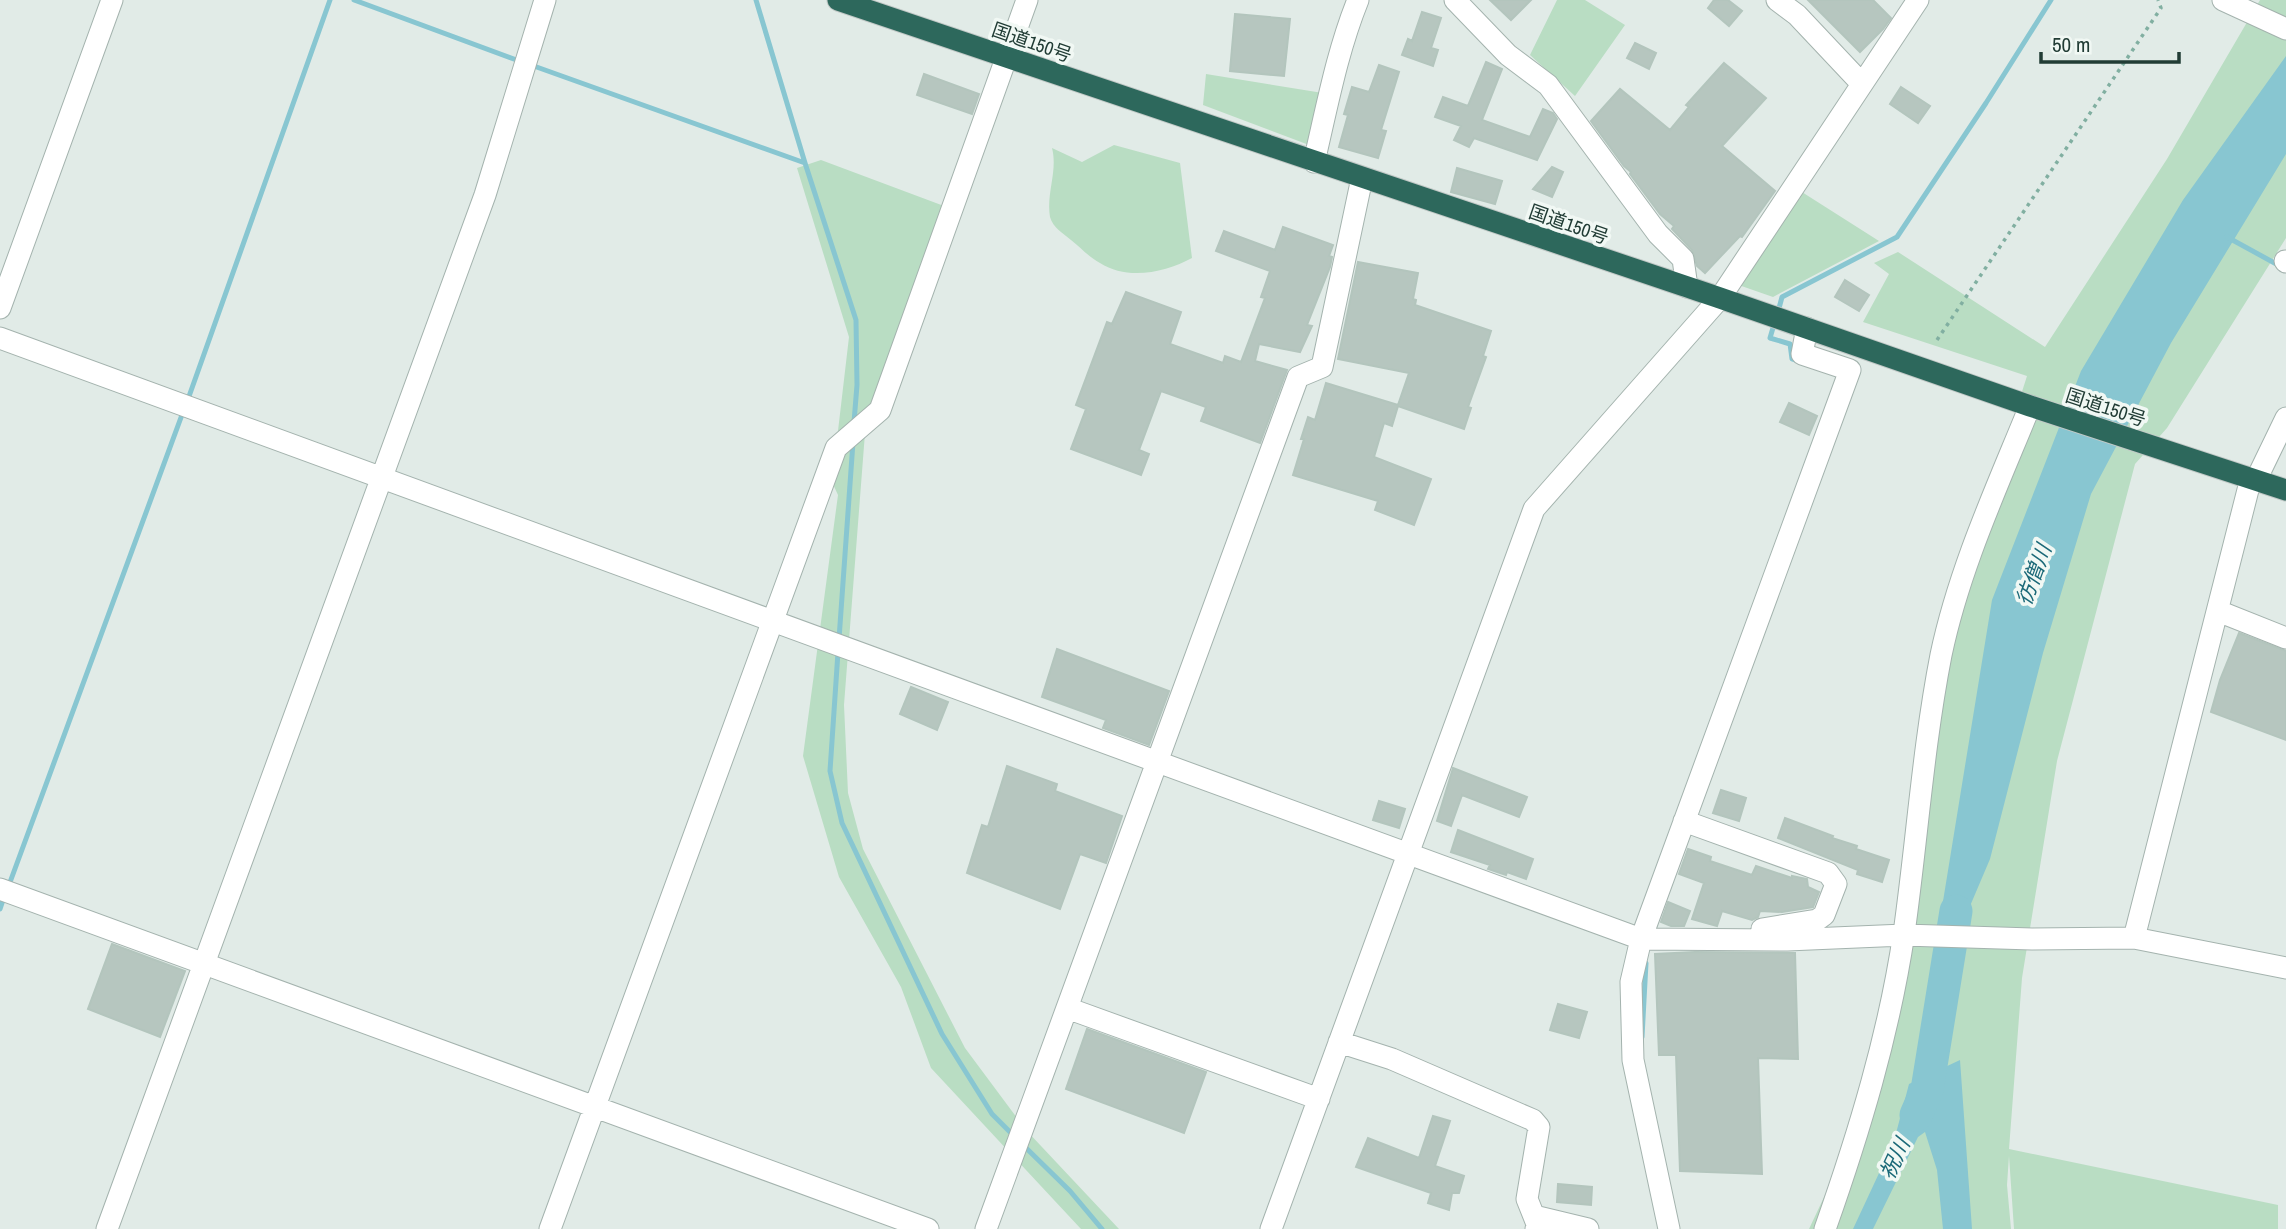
<svg xmlns="http://www.w3.org/2000/svg" width="2286" height="1229" font-family="'Archivo Narrow','Noto Sans JP',sans-serif">
<style>
.green{fill:#b9ddc3}
.water{fill:#88c6d1}
.lines{fill:none;stroke-linecap:round;stroke-linejoin:round}
.stream{stroke:#88c6d1;stroke-width:5}
.river{stroke:#88c6d1;stroke-width:33}
.building{fill:#b6c6bf;stroke:#b3c5bd;stroke-width:2}
.minor-casing{stroke:#a4b3ae;stroke-width:23}
.highway-casing{stroke:#c1c8c6;stroke-width:23}
.path{stroke:#81afa1;stroke-width:3.5;stroke-dasharray:3.5 5;stroke-linecap:butt}
.minor{stroke:#fff;stroke-width:21}
.highway{stroke:#2d685c;stroke-width:21}
.labels{text-anchor:middle;stroke-width:7;stroke-linejoin:round;paint-order:stroke}
.street-label{font-size:19px;fill:#213c35;stroke:#f1f8f4}
.water-label{font-size:21px;font-style:italic;fill:#1b6978;stroke:#f1f8f4}
</style>
<rect width="100%" height="100%" fill="#e1ebe7"/>
<path class="green" d="M1557,0H1585L1625,25L1575,96L1530,55Z
M2260,0H2286V238L2167,428L2135,464L2057,761L2022,978L2009,1149L2278,1205V1229H2014L2009,1156L2007,1185L2011,1229H1809L1882,1074L1958,592L2027,376L1863,322L1889,274L1874,263L1898,252L2045,347L2167,159Z
M1206,74L1329,94L1317,148L1203,105Z
M1114,145L1180,163L1192,258C1166,272 1128,281 1100,263C1089,257 1081,248 1071,240C1063,233 1053,228 1050,217C1046,193 1058,171 1052,148L1082,162Z
M821,160L952,209L865,433L844,705L848,793L863,849L965,1048L1026,1130L1119,1229H1081L931,1068L901,987L839,877L803,756L838,495L832,482L849,337L797,168Z
M1794,187L1879,241L1773,297L1730,282Z"/>
<path class="water" d="M2286,56V154L2171,343L2091,494L2043,653L1990,859L1925,1012L1992,600L2081,371L2183,200Z
M1960,1060L1972,1229H1943L1937,1170L1925,1132L1918,1137L1873,1229H1853L1894,1141L1909,1084Z"/>
<g class="lines">
<path class="stream" d="M354,0L522,62
M756,0L805,163L856,320L857,385L854,422
M531,65L805,163
M2227,237L2280,266
M1778,312L1782,297L1897,237L1986,103L2051,0
M1775,321L1770,338L1790,344L1792,359L1798,361
M187,402L330,0
M839,639L853,442
M838,652L830,771L842,823L942,1034L992,1114L1015,1137
M9,885L183,412
M0,909L5,894
M1642,1037L1646,963
M1022,1144L1070,1191L1102,1229"/>
<path class="river" d="M1916,1115L1927,1090L1956,911"/>
</g>
<path class="building" d="M1490,0H1531L1511,20Z
M1714,0H1728L1742,11L1729,26L1708,8Z
M1808,0H1873L1891,18L1883,29L1860,52Z
M1422,12L1441,18L1431,48L1438,50L1433,66L1402,55L1408,39L1412,41Z
M1235,14L1290,19L1284,76L1230,71Z
M1635,43L1656,53L1649,69L1627,58Z
M1486,62L1502,69L1482,120L1530,137L1543,109L1553,113L1557,119L1537,160L1474,138L1469,147L1454,140L1461,126L1435,117L1443,97L1468,106Z
M1724,63L1766,98L1722,146L1775,191L1742,237L1740,236L1705,273L1697,266L1692,250L1672,229L1674,226L1660,214L1630,174L1631,172L1624,166L1591,121L1620,89L1670,130L1689,107L1686,105Z
M1379,65L1399,72L1381,130L1386,131L1378,158L1339,147L1348,115L1344,114L1352,87L1369,92Z
M924,74L979,94L972,114L917,95Z
M1901,87L1930,106L1918,123L1890,104Z
M1552,167L1563,172L1552,197L1533,189Z
M1457,168L1502,181L1495,204L1451,192Z
M1283,227L1333,245L1329,256L1332,257L1330,267L1307,325L1312,326L1300,352L1259,344L1255,361L1287,370L1260,443L1201,421L1206,407L1161,391L1139,450L1149,454L1141,475L1071,449L1086,409L1076,405L1107,322L1112,324L1126,292L1181,312L1170,344L1223,363L1225,356L1241,362L1265,298L1261,297L1270,271L1216,251L1224,231L1275,250Z
M1358,262L1418,273L1413,299L1416,300L1415,305L1491,331L1483,356L1486,357L1468,407L1471,408L1464,429L1398,406L1392,426L1384,423L1374,457L1431,479L1414,525L1375,510L1378,501L1293,475L1304,439H1301L1308,417L1315,420L1326,383L1398,405L1409,373L1338,359Z
M1845,280L1869,295L1859,311L1835,297Z
M1789,403L1817,416L1809,435L1780,422Z
M2239,633L2286,651V740L2211,712L2220,680Z
M1057,649L1169,691L1149,745L1103,728L1106,720L1042,697Z
M911,687L948,702L937,730L900,714Z
M1007,766L1057,784L1055,791L1122,816L1106,863L1080,854L1060,909L967,873L982,825L988,827Z
M1453,768L1527,797L1519,817L1462,795L1451,826L1437,821Z
M1721,790L1746,798L1739,821L1713,813Z
M1379,801L1405,809L1399,828L1373,820Z
M1785,818L1833,836L1832,838L1857,846L1856,849L1889,860L1882,882L1857,874L1858,870L1778,838Z
M1458,830L1533,859L1526,879L1507,872L1506,875L1488,869L1490,865L1451,852Z
M1688,849L1711,857L1710,861L1752,875L1756,866L1792,878V876L1807,879L1808,887L1819,892L1813,907L1782,912L1760,911L1758,917L1752,920L1722,911L1717,926L1692,919L1704,883L1679,874Z
M1668,902L1690,911L1684,926H1671L1661,922Z
M112,944L185,971L160,1037L88,1009Z
M1695,952L1795,953L1798,1059L1758,1058L1762,1174L1680,1171L1676,1055H1659L1655,954Z
M1558,1004L1587,1012L1579,1038L1550,1030Z
M1087,1029L1206,1072L1184,1133L1066,1089Z
M1433,1116L1450,1121L1435,1166L1464,1176L1459,1193H1452L1449,1210L1428,1203L1431,1193L1356,1167L1368,1138L1419,1158Z
M1558,1184L1592,1187L1591,1205L1557,1202Z"/>
<g class="lines">
<g class="minor-casing">
<path id="minor" d="M1455,0L1508,55L1548,85L1658,234L1683,259L1687,287
M1777,0L1797,15L1862,84
M2223,0L2286,29
M1314,162C1327,107 1337,52 1358,0
M2285,261L2286,262
M0,308L112,0
M0,338L1641,939L1787,940L1904,935L2032,939L2134,938L2286,968
M2256,480L2286,418
M2218,611L2286,638
M1684,821L1828,873L1836,884L1824,915L1817,920L1762,929
M0,889L928,1229
M2134,938L2251,478
M1067,1008L1319,1099
M1339,1042L1392,1059L1533,1120L1539,1127L1527,1199L1537,1224L1536,1229
M1534,1216L1588,1229
M107,1229L485,195L545,0
M550,1229L836,448L880,410L1027,0
M986,1229L1298,377L1322,367L1362,178
M1271,1229L1534,509L1720,298L1918,0
M1669,1229L1633,1060L1631,982L1641,939L1850,370L1802,354L1807,328
M1825,1229C1859,1133 1889,1034 1904,933C1917,841 1923,747 1941,655C1959,569 1997,487 2030,406"/>
</g>
<g class="highway-casing">
<path id="highway" d="M838,0L1720,298L2030,406L2286,490"/>
</g>
<path class="path" d="M1937,340L2161,8L2158,0"/>
<use href="#minor" class="minor"/>
<use href="#highway" class="highway"/>
</g>
<g class="labels">
<g class="street-label">
<text transform="translate(1032 42) rotate(19)" y="7">国道150号</text>
<text transform="translate(1569 224) rotate(19)" y="7">国道150号</text>
<text transform="translate(2106 407) rotate(18)" y="7">国道150号</text>
</g>
<g class="water-label">
<text transform="translate(2034 575) rotate(-70)" y="7">彷僧川</text>
<text transform="translate(1895 1159) rotate(-65)" y="7">祝川</text>
</g>
</g>
<path d="M2041 52v10h138v-10" fill="none" stroke="#213c35" stroke-width="3.5"/>
<text x="2052" y="52" font-size="21" fill="#213c35" stroke="#f1f8f4" stroke-width="5" paint-order="stroke">50 m</text>
</svg>
